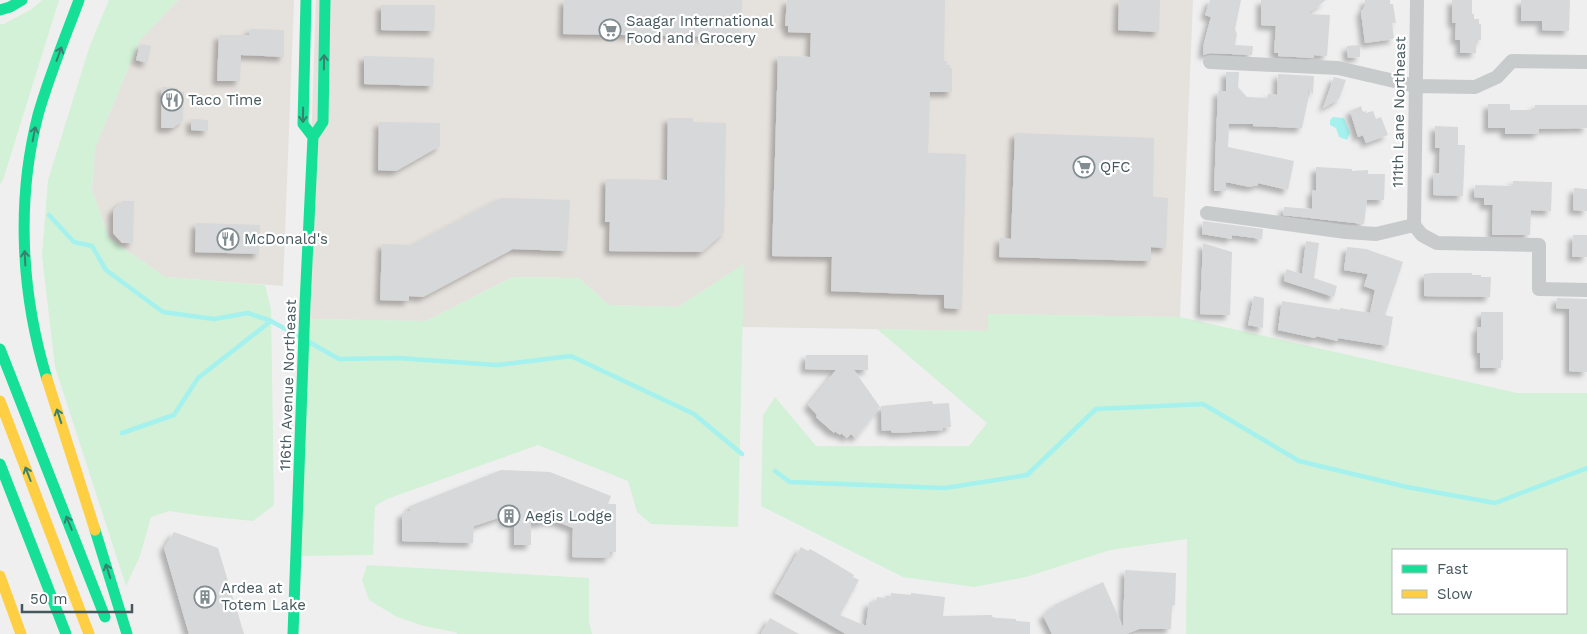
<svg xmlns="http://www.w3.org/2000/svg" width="1587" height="634" font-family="'Work Sans',sans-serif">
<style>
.commercial{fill:#e5e1dd}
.green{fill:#d2f1d6;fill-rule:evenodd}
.water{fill:#a4f1ee}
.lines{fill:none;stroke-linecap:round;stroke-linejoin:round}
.stream{stroke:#a4f1ee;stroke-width:4.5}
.building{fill:#d7d8d9;filter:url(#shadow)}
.street{stroke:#c7cbcc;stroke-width:14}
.fast{stroke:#16e098;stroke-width:11}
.slow{stroke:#ffcf43;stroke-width:11}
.oneway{stroke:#37816f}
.labels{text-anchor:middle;stroke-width:4.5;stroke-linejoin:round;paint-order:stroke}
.poi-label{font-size:15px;fill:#45585d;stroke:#fff;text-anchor:start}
.street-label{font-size:15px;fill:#45585d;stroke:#fff}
</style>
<defs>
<filter id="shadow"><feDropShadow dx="-4.5" dy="4.5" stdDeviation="2.5" flood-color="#0004"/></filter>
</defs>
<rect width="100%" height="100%" fill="#f0efef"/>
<path class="commercial" d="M178,0H294L283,286L165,277L109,238L92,190L95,148L140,40Z
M316,0H1193L1180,317L989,314L988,331L742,327L743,265L678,307L609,305L579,278L513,277L426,321L305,319Z"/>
<path class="green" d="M42,0H59L3,180L0,185V24H4L32,9Z
M109,0H178L140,40L95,148L92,190L109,238L165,277L265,285L271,309L274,505L253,521L204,516L169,511L151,517L140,556L126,586L55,367L42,256L48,180L90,45Z
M744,264L738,527L651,524L637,512L628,481L538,445L387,499L375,506L373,555L296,556L305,319L426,321L513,277L579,278L609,305L678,307Z
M988,314L1180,317L1517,393H1587V634H1186L1187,539L1110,550L1026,577L974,587L903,577L761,506L763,415L775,397L816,446H969L987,423L877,329L988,331ZM1393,550H1566V613H1393Z
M367,565L589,578V622L592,634H458L454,632L424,626L397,617L369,600L362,580Z"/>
<path class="water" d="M1333,117L1344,118L1350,133L1347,140L1339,137L1336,128L1330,125V120Z"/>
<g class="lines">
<path class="stream" d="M49,215L74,242L92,246L106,270L163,312L214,319L248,313L271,321L298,336
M309,342L339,359L398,358L497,365L571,356L694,414L742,454
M122,433L174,415L198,378L271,321
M775,471L790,482L945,488L1027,475L1096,409L1203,404L1299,461L1407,487L1495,503L1587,468"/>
</g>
<path class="building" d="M564,0H742L741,37L563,34Z
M787,0H945L944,61H947V65H950V68H952V92H930L928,153L966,154L962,309L944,308V295L831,291L832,257L772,256L778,56L810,57L811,33L788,32V26H785Z
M1119,0H1160L1159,32L1118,30Z
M1210,0H1241L1235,29L1237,34L1235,45L1253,46L1252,55L1210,53L1203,55L1204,43L1211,17L1205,15Z
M1261,0H1326L1307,14L1330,15L1327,56L1314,55V58L1278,56V53H1274L1276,26L1261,25Z
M1365,0H1390V4H1393L1396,23H1392L1394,39L1365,43L1361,12L1365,6Z
M1452,0H1472V14H1474V19H1479V24H1481V40H1476V53H1460V40H1455L1456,23H1452Z
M1521,0H1570L1569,31L1542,30V21H1521Z
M381,5H435L434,31L381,30Z
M250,29L284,30V57L241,55L240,81H217L219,35H249Z
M140,44L151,46L147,63L136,60Z
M1360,45V57L1348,58L1347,46Z
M364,56L434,58L433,86L364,84Z
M1226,72H1239L1238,87L1247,97L1268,98V94L1277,95L1278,74L1314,76L1313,94L1308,89V100L1302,128L1253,126V124H1229L1228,147L1294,161L1288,190L1258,183L1257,186H1253L1250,187L1226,182V191H1214L1218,91H1226Z
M1334,77L1346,80L1339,99L1323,108Z
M162,87L178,88V91L184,92L183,120L173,128H161Z
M1488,104H1510V110H1535V105H1587V128L1539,129V134H1505V128H1488Z
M1361,106L1363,112L1366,111V113L1373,111L1376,119L1381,117L1388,135L1366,143L1363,135L1358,137L1350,111Z
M668,118H693V122L726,123L724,232L702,252L609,251L610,222H605L606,179L667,180Z
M191,119L208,120V131L191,130Z
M379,122L440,123V146L396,171L378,170Z
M1435,126L1458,127V145H1465L1463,196L1433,195L1434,173H1439L1440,148H1435Z
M1015,133L1154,138L1153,197L1168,198L1166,248L1151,247V261L999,257L1000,238L1011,239Z
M1316,167L1352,169V171L1368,170V174H1385L1384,200H1367L1364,224L1283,215L1284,207L1312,209V190L1316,191Z
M1513,181L1552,182L1551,211L1531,210L1530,235H1492L1493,205H1484V198L1474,197L1475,185L1513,186Z
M1574,188L1587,189V211L1573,210Z
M501,198L570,200L567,251L513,249L423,297L409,296V301L380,300L382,244L412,245Z
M123,201H134L133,243H122L113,233V210Z
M1203,221L1263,229L1262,239L1232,235V239L1202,234Z
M196,223L260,225L259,254L195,252Z
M1573,235H1587V257H1572Z
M1306,241L1319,243L1314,278L1337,286L1334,297L1284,281L1286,269L1302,274Z
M1203,243L1232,252L1230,315L1200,314Z
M1347,247L1366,249L1403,262L1385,315L1393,317L1388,346L1338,338V341L1316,336L1315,338L1278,330L1282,301L1340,310V308L1370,313L1375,290L1364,286L1368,274L1344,270Z
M1433,273H1472V275H1481V277H1491L1490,297L1424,296V274Z
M1254,296L1264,298L1263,328L1248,325Z
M1557,298L1587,299V372L1569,371V309L1556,308Z
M1481,312H1503V360H1501V368H1480V353H1477V327H1481Z
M806,355H868V370H854L880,407L856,438L851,434L847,438L841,433L840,435L835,431L834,433L816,417L817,415L808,405L836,370L805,369Z
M932,401L933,404L949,403L951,427L943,428V430L896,433L891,432V430L882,431L881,406Z
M501,470L550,472L611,496L608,504H616V552H610V558L572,557L573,528L558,522L543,521V523H531V545H514V524L513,523H503L504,516L474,526L473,543L402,541V513L410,511V506Z
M174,532L218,548L244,634H189L164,548Z
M801,547L808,551L810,549L826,558L854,575L853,577L859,580L840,615L866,626L869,602L876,603L877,597L885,598V596H891V593L911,595V593L945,597L943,616L992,615V617L997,618L1016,619V621L1030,622V634H846L775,593Z
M1125,570L1176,573L1175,605H1172L1171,629H1139L1126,634H1052L1043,615L1050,611L1049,609L1055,606L1054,605L1103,582L1123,627Z
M770,618L799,634H761Z"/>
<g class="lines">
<path class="street" d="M1210,62L1338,68L1416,86L1475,87L1497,77L1512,61L1587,62
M1207,213L1346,232L1376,234L1414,225L1422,235L1437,243L1539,245V289L1587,290
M1414,225L1417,0"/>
<path class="fast" d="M306,0L303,124L313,137
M0,10L10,7L22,0
M0,349L105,617
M47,379C21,294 16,201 38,115C49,76 65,38 79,0
M0,464L66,634
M95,530L127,634
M293,634L305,304L313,137L323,122L325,0"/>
<path class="slow" d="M47,379L95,530
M0,401L89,634
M0,576L21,634"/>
</g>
<defs><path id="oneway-shaft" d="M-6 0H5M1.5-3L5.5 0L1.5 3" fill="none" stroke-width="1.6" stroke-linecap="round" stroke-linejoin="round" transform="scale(1.25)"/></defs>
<g class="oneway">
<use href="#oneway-shaft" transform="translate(59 54) rotate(-70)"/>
<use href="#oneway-shaft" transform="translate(324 62) rotate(-89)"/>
<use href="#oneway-shaft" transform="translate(303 115) rotate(91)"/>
<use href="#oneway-shaft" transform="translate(34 134) rotate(-79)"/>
<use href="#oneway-shaft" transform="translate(25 258) rotate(-93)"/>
<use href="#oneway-shaft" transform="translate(59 416) rotate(-108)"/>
<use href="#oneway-shaft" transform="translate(28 474) rotate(-111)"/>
<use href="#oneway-shaft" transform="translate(69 523) rotate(-112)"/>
<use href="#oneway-shaft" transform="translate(108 571) rotate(-108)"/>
</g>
<defs>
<g id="supermarket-ring" transform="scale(1.125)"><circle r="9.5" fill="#fff" stroke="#818d90" stroke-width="1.5"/><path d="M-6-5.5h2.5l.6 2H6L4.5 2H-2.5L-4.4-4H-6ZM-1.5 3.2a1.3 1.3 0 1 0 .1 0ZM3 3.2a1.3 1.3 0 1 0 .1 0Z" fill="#818d90"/></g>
<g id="restaurant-ring" transform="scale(1.125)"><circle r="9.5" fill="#fff" stroke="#818d90" stroke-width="1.5"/><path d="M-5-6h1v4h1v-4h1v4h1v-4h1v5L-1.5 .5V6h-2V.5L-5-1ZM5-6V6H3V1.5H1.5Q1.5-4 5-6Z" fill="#818d90"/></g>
<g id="building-ring" transform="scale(1.125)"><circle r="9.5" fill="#fff" stroke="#818d90" stroke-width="1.5"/><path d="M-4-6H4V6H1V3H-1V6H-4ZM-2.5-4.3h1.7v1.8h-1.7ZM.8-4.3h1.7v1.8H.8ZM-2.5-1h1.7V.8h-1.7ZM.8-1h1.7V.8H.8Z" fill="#818d90"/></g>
</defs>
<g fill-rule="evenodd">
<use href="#supermarket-ring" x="610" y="30"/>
<use href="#restaurant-ring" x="172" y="100"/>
<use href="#supermarket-ring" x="1084" y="167"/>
<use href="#restaurant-ring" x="228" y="239"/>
<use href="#building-ring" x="509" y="516"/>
<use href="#building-ring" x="205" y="597"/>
</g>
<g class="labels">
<g class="poi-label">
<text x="626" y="26">Saagar International<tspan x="626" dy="17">Food and Grocery</tspan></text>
<text x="188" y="105">Taco Time</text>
<text x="1100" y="172">QFC</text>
<text x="244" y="244">McDonald's</text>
<text x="525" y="521">Aegis Lodge</text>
<text x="221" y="593">Ardea at<tspan x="221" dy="17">Totem Lake</tspan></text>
</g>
<g class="street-label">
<text transform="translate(1399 112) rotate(-89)" y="5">111th Lane Northeast</text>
<text transform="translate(288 385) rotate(-88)" y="5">116th Avenue Northeast</text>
</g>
</g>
<rect x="1392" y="549" width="175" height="65" fill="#ffffff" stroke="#b5bcbe"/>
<rect x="1402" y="565" width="25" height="8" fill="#16e098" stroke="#b5bcbe"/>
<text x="1437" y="574" font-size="15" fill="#45585d">Fast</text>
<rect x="1402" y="590" width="25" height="8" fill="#ffcf43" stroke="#b5bcbe"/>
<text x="1437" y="599" font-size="15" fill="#45585d">Slow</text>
<path d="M22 604v8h110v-8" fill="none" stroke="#45585d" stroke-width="2.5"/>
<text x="30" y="604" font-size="15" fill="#45585d" stroke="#ffffff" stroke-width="4" paint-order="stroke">50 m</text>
</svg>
